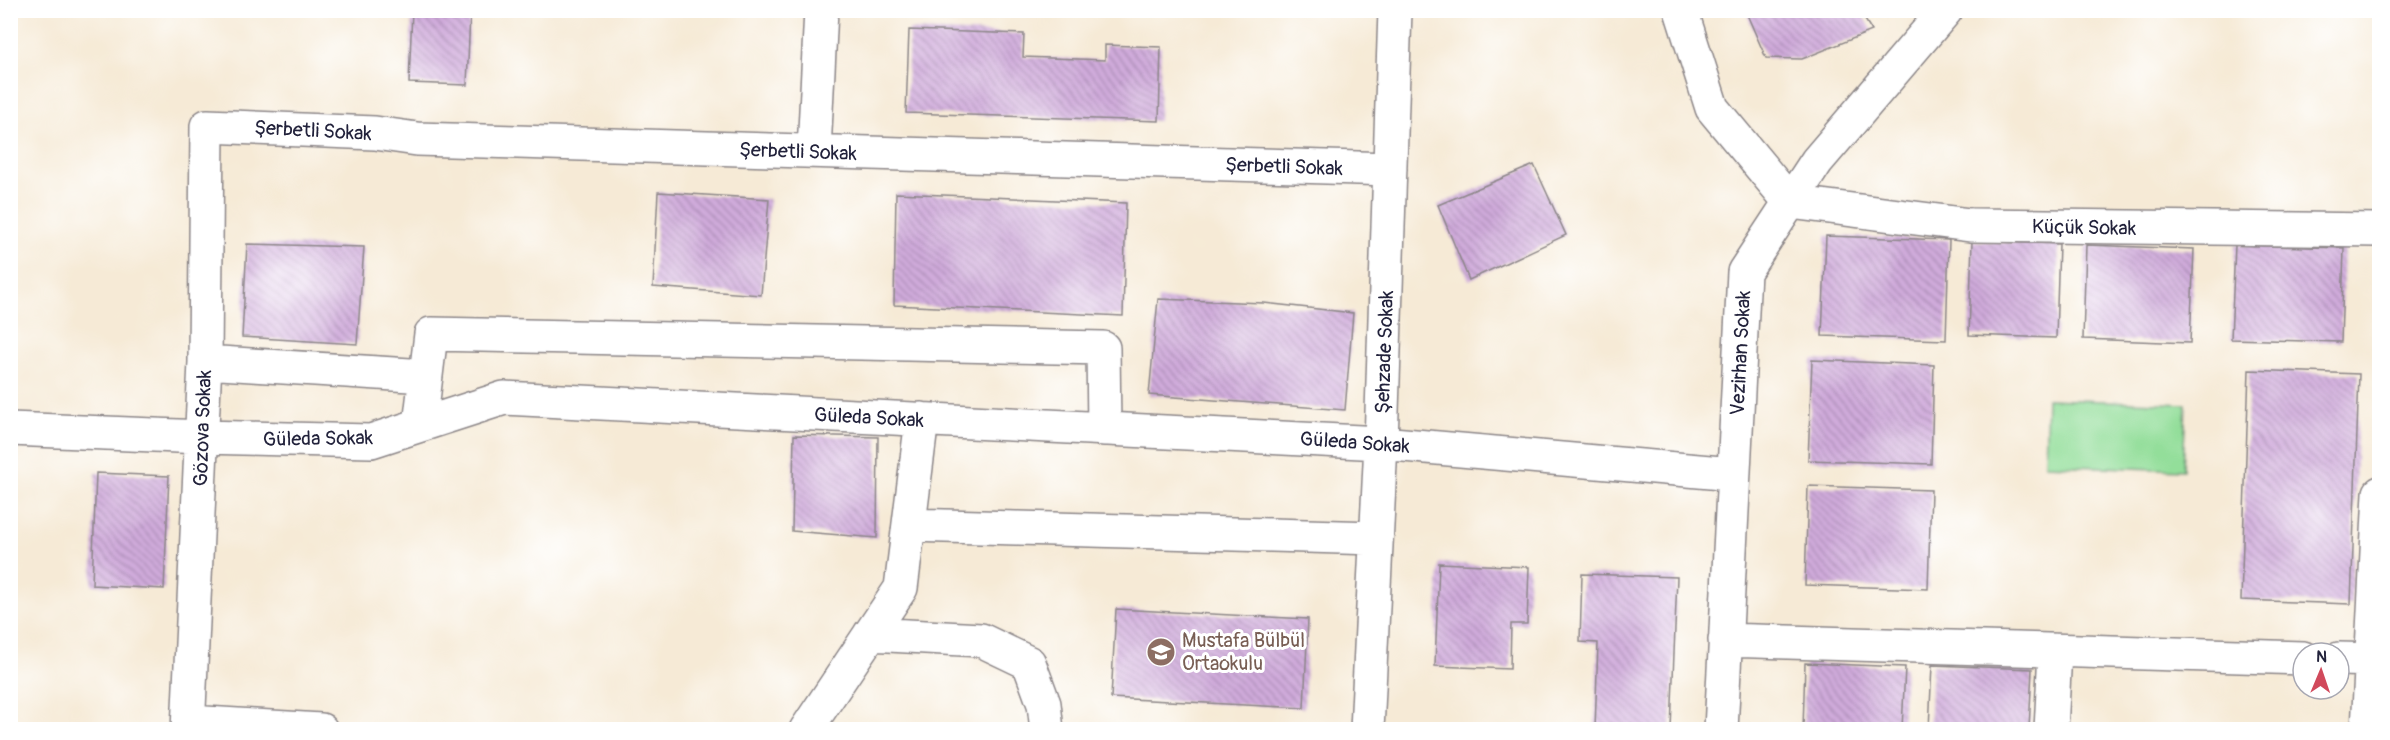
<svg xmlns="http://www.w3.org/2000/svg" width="2390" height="740" font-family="Pangolin,sans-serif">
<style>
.grass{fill:#93de9a;stroke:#5a806a;stroke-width:1.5}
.building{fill:url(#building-back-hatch)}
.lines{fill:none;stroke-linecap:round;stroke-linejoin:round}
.minor-casing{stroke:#8c8688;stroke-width:36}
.minor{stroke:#fff;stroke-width:33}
.labels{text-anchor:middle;stroke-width:6;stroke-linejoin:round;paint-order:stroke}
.street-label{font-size:20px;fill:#22223b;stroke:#fff}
.education-label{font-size:20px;fill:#785e54;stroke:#fff;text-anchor:start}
</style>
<defs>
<pattern id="building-back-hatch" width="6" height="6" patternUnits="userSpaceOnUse" patternTransform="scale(1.5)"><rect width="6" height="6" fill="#d0abdb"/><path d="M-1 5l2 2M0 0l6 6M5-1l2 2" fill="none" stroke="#a88bb3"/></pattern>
</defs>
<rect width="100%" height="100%" fill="#fff"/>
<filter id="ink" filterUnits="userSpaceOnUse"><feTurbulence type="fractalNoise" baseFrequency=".0167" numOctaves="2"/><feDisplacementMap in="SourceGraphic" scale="12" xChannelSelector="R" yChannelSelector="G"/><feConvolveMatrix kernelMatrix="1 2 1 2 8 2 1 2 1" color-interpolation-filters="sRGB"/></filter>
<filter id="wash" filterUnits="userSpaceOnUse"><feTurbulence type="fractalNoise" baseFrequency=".008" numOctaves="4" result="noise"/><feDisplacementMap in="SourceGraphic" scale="24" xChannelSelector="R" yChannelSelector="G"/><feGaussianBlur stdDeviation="1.35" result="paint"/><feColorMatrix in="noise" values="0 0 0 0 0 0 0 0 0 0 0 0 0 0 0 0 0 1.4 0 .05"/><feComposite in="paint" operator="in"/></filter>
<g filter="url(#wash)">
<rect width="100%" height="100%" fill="#f6ead6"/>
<path class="grass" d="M2047,399L2186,404L2183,470L2045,465Z"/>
<g id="blocks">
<path class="building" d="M1745,10H1859L1872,31L1802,59L1766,58Z
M412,11L470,13L467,85L409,83Z
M909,30L1024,34L1023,57L1105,60V45L1161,47L1159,121L906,113Z
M1534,165L1566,235L1469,280L1438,205Z
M658,192L769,199L761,295L653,287Z
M896,193L1126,203L1123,316L894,305Z
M1826,236L1949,240L1946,340L1822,336Z
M1972,241L2059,244L2056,338L1969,335Z
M247,244L364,247L357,344L242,337Z
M2086,245L2194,249L2190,343L2083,339Z
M2235,245L2344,248L2341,342L2231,339Z
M1158,299L1264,303L1353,313L1345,410L1149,395Z
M1812,360L1934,365L1931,464L1808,460Z
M2249,370L2359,374L2351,604L2241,600Z
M794,435L878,437L877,538L792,531Z
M96,473L169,476L164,589L92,585Z
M1808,486L1931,490L1928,589L1805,585Z
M1439,563L1529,567L1527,624H1511L1510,669L1435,666Z
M1582,574L1677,577L1671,729H1595L1598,643L1580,642Z
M1116,609L1308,619L1304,708L1111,698Z
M1805,663L1905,667L1902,729H1803Z
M1932,665L2032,669L2029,729H1929Z"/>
</g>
</g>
<g filter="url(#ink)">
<use href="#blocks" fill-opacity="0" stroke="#8c8688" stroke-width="1.5"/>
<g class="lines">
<g class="minor-casing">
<path id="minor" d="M1681,10L1712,108L1790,202L1970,225L2380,230
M814,151L821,10
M205,362L426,376
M420,425L431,334L1103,348L1104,429
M10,429L202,437L371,441L504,398L1381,443L1733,474
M909,525L1376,538
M870,634L981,640L1029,663L1044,704L1047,730
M1725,640L2303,658
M2339,659L2380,660
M189,722L321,730
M188,730L205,362L207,126L375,133L417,139L1390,169
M806,730L901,588L922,419
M1367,730L1381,443L1395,10
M1721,730L1744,272L1817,161L1946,10
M2051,730L2055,651
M2368,730L2380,493"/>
</g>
<use href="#minor" class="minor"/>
</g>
</g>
<defs>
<g id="school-disc" transform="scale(1.5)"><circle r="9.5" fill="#8d6e63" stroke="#fff"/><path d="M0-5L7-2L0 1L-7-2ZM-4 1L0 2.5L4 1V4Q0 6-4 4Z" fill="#fff"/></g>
</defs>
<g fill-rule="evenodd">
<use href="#school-disc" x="1161" y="652"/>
</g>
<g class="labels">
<g class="street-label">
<text transform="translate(313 130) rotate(3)" y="7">Şerbetli Sokak</text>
<text transform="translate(798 151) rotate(2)" y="7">Şerbetli Sokak</text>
<text transform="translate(1284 166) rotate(2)" y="7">Şerbetli Sokak</text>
<text transform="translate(2084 227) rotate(1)" y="7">Küçük Sokak</text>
<text transform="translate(1384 352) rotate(-88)" y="7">Şehzade Sokak</text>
<text transform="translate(1740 353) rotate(-87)" y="7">Vezirhan Sokak</text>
<text transform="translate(869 417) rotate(3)" y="7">Güleda Sokak</text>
<text transform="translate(202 428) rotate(-88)" y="7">Gözova Sokak</text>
<text transform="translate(318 438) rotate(-1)" y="7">Güleda Sokak</text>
<text transform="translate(1355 442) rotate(4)" y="7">Güleda Sokak</text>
</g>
<g class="education-label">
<text x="1182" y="647">Mustafa Bülbül<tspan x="1182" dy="23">Ortaokulu</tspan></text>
</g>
</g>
<rect width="2390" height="740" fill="none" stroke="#fff" stroke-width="36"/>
<g transform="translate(2321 671) rotate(2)"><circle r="28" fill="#ffffff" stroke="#a7a7b1" stroke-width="1.5"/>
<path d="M0-4.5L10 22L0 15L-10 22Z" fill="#d1495b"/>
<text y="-9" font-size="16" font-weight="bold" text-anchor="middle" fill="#22223b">N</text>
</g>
</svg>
